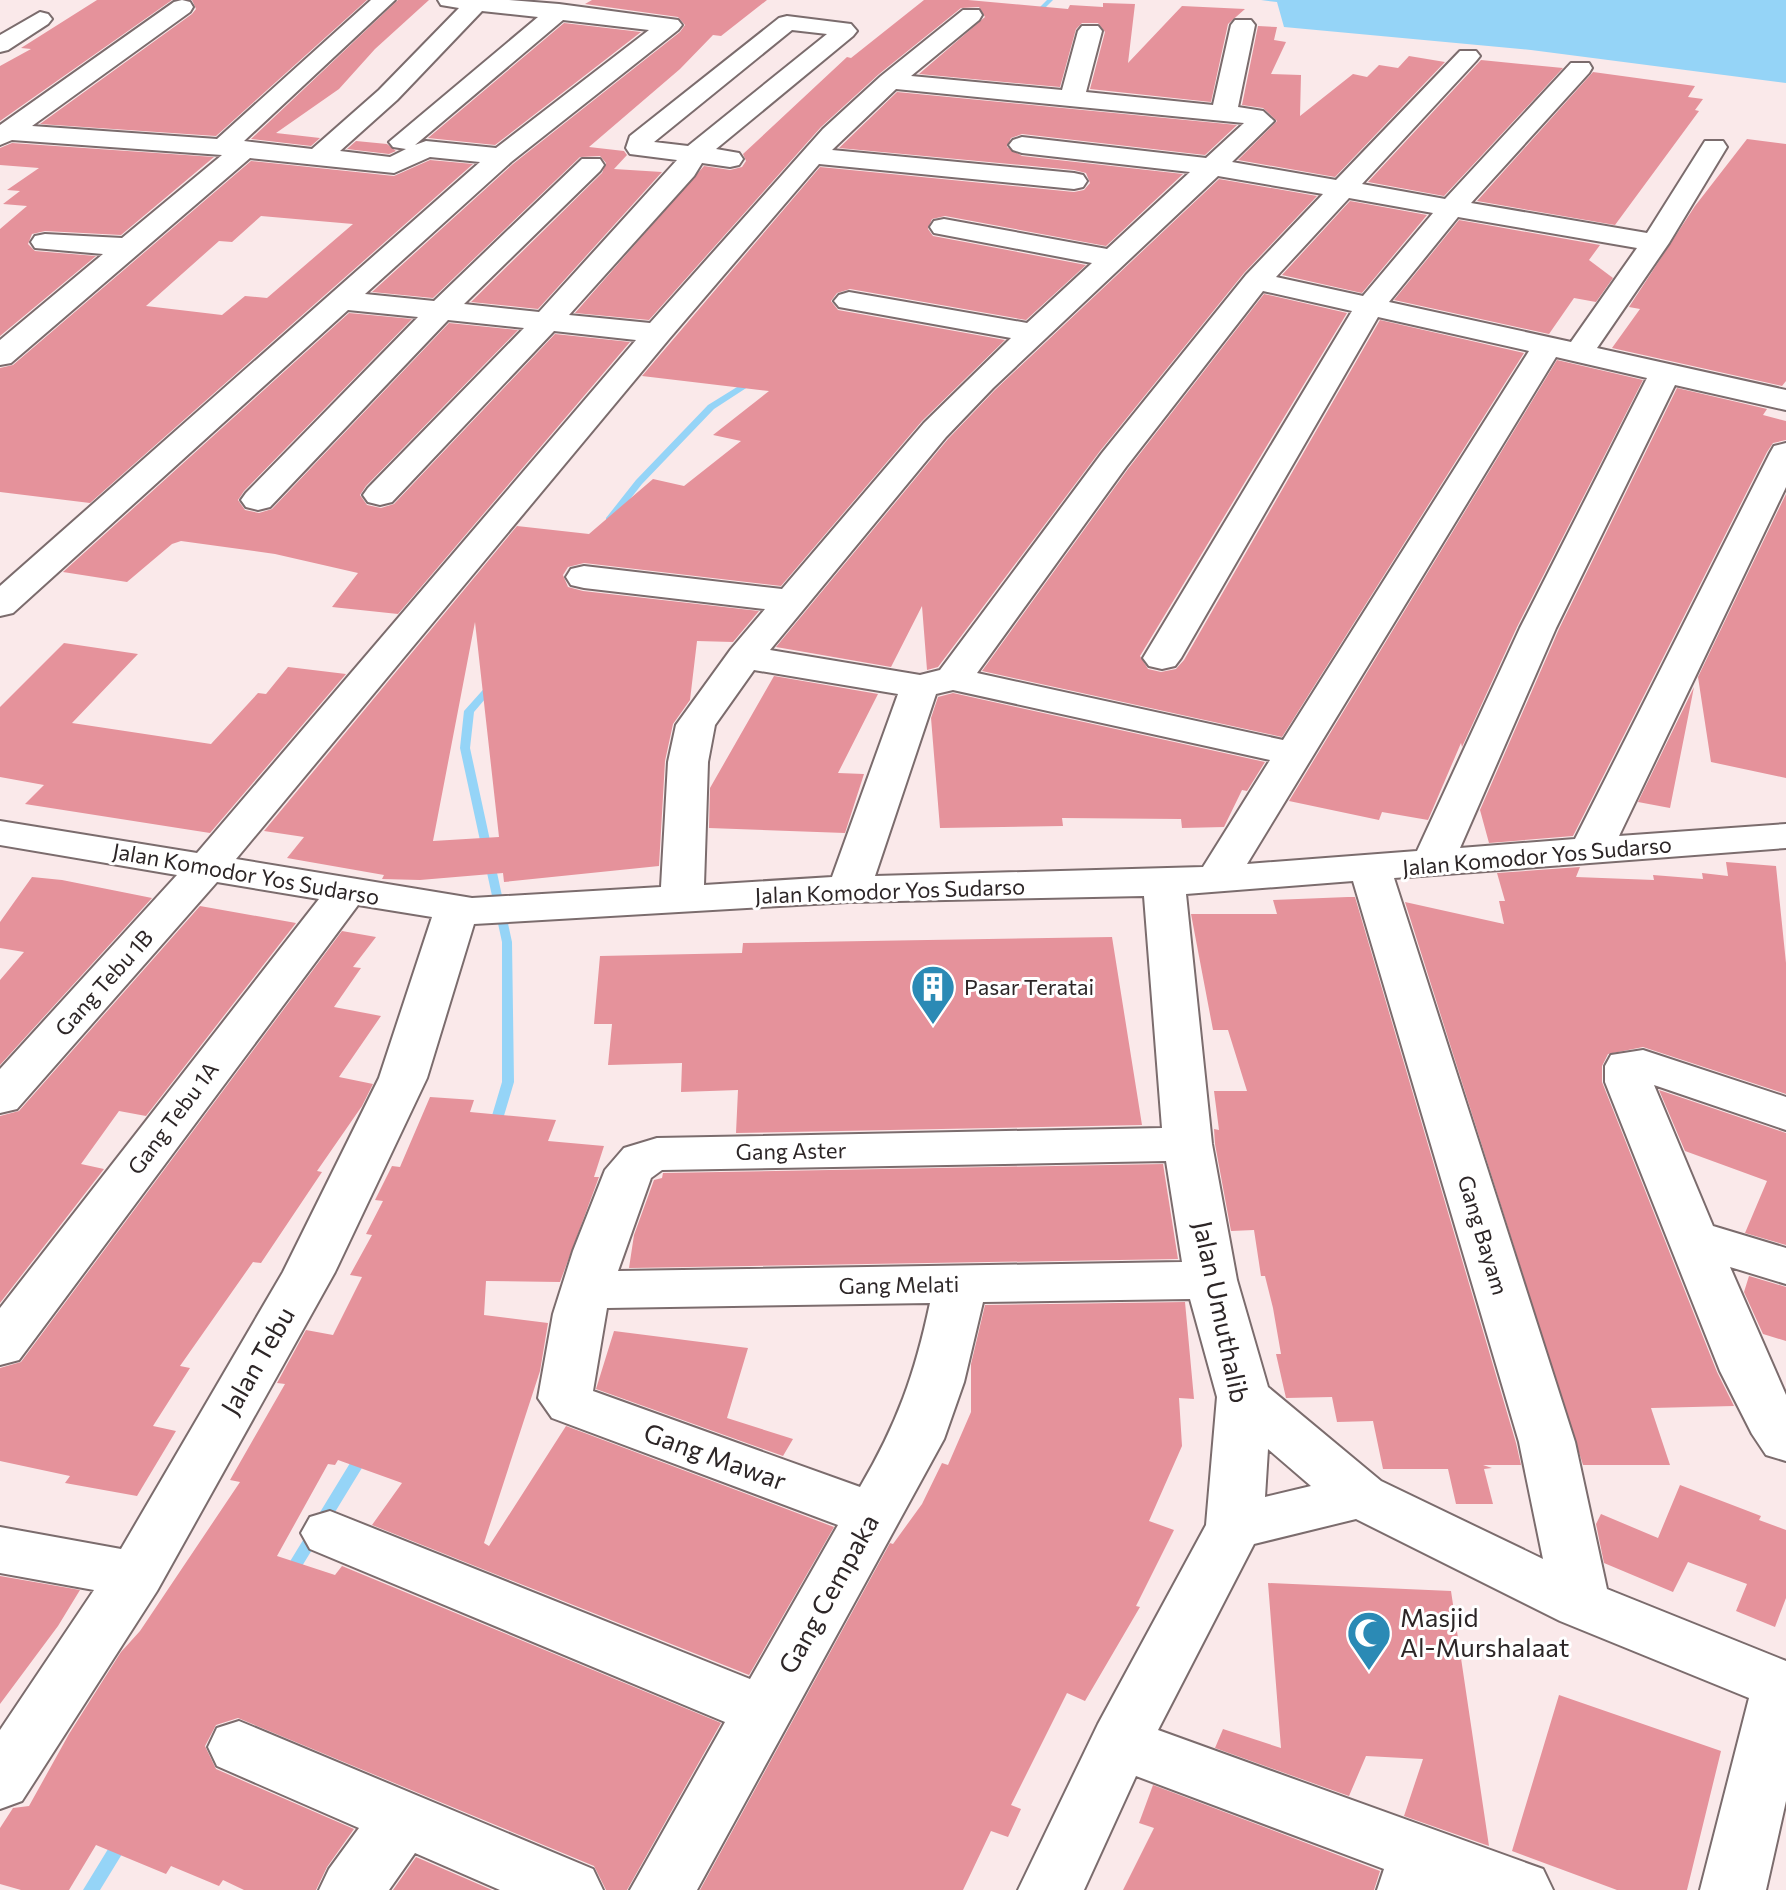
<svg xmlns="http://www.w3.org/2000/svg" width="1786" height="1890" font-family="Commissioner,sans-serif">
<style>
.water{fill:#95d4f7}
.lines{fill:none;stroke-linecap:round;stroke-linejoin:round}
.stream{fill:#95d4f7;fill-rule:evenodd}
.building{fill:#e5929b;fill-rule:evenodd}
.minor-casing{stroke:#7b6c6d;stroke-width:4}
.minor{fill:#fff;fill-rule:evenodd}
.labels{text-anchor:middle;stroke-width:6;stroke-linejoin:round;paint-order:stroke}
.street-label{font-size:22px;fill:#2d2627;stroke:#fff}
.poi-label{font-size:22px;fill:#2d2627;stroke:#fff;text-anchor:start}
.near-street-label{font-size:26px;fill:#2d2627;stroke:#fff}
.near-poi-label{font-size:26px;fill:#2d2627;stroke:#fff;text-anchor:start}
</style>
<rect width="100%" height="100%" fill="#fae9ea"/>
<path class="water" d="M1261,0H1786V83L1531,50L1284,27L1277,2Z"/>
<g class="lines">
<path class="stream" d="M1047,0H1053L1035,18H1031V16Z
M750,379L757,381L714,409L642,484L612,522H606V518L636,480L708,405Z
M492,682L497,685L474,712L470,748L512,942L514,1082L500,1129L494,1133L488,1129L502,1082V942L460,748L464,711L489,683Z
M363,1449L368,1450L370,1454L368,1458L296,1576L291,1578L286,1576L284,1572L286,1568L358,1450Z
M122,1834L128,1836L130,1841L100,1890H83L116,1836Z"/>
</g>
<path class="building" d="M97,0H172L0,121V66L31,49L21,48Z
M192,0H367L216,136L40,124L192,14L196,9Z
M398,0H429L375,49L339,89L276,133L320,138L311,146L251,139Z
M592,0H767L721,36L713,35L680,69L589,147L624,151L627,155L614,169L662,172L538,309L471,302L602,173L606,163L600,156L580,157L433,298L372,292L513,164L680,32L685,25L678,17L585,4Z
M924,0H968L1068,9L1070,5L1103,7V3L1135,4L1128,63L1182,6L1245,9L1228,24L1211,102L1090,89L1105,32L1098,23H1082L1076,29L1060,87L919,74L985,17L979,7L961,8L879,74L821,127L649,320L575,313L704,166L730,170L742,167L746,161L743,154L847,57L851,58Z
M564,23L641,32L495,145L428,138Z
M1258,26L1277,27L1274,40L1286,42L1271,74L1301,75L1300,116L1353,74L1367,77L1379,65L1398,68L1409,56L1445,62L1335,177L1238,160L1277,121L1263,108L1242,105Z
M1481,60L1563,68L1444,196L1368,182Z
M1593,72L1695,86L1688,97L1703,99L1695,110L1699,111L1615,225L1477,201Z
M897,92L1237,125L1205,155L1022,134L1011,138L1007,147L1022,156L1183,174L1106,246L945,216L932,219L928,229L933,236L1086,265L1026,320L850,289L837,293L831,301L838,310L1005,340L922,421L781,586L584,563L568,567L563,575L568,587L583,591L759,611L733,642L697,641L690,700L673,724L665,761L659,866L504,882L503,873L420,880L382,879L384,875L287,858L304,837L264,831L517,526L589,534L653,479L684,486L741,441L713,435L769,391L642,376L820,167L1074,192L1084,190L1090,183L1086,173L1074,170L839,148ZM475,622L499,837L433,841Z
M1747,139L1786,144V381L1782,386L1612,348L1640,309L1629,307L1695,206Z
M356,141L387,144L396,151L389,154L347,149Z
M12,143L214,157L121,235L45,231L32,234L28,244L35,251L96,256L0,336V229L27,206L3,204L20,191L7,190L39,168L0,165V148Z
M430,160L473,164L90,503L0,492V368L13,365L251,161L394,176ZM261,216L353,224L267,298L245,296L222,315L146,306L219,241L232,242Z
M1219,179L1317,196L1244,273L1100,451L938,667L927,670L922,606L891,667L776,647L948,439L995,390Z
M1350,201L1427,215L1362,293L1282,275Z
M1459,220L1600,245L1589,260L1613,278L1596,302L1574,298L1549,334L1394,300Z
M1264,294L1347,313L1140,656L1148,669L1161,672L1176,669L1184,660L1380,320L1524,353L1282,737L982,671L1128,469Z
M349,313L412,319L244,491L238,500L245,510L259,513L272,509L449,323L518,330L366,486L360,495L367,505L381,508L394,504L555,334L630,342L398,614L332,607L358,573L275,554L181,541L172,544L127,582L63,572Z
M1557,360L1643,380L1517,627L1462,747L1461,743L1428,820L1382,812L1379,820L1289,801Z
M1677,388L1767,409L1763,415L1786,421V440L1773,443L1767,452L1573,836L1489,843L1480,810L1559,629Z
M1786,494V778L1711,762L1698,677Z
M64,643L138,654L72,723L211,744L258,693L266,694L288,667L346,674L210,833L25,804L44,785L0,777V707Z
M774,676L878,694L838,773L864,774L845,833L709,828L710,788Z
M1694,687L1670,808L1638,802Z
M953,693L1265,762L1247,791L1242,790L1224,827L1182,828L1181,819L1062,818L1063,826L940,828L931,718L938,697Z
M1726,862L1776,866L1786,963V1094L1643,1047L1608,1054L1602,1066V1082L1717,1372L1734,1406L1651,1408L1670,1465H1583L1405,902L1504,924L1499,901H1505L1497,873L1580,867L1576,877L1654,880L1653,875L1703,879L1702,873L1728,876Z
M32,877L62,880L152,898L0,1065V980L24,952L0,948V922Z
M1348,897H1355L1516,1443L1521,1465H1483L1492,1468L1484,1469L1493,1504H1456L1448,1469H1383L1373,1421L1337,1422L1332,1397L1286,1398L1276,1354H1281L1273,1308L1265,1276H1261L1254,1230L1231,1231L1215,1144L1214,1129L1219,1130L1214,1091H1247L1228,1030H1213L1191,914H1277L1273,900Z
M200,906L296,923L146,1116L119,1111L81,1164L104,1169L0,1303V1116L19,1111Z
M342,931L376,937L353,967L361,968L334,1007L381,1016L339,1077L373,1084L362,1106L317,1171L322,1172L261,1263L253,1262L180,1366L190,1368L153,1426L176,1431L137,1496L65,1483L70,1476L0,1461V1368L21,1362Z
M1112,937L1142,1125L736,1133L738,1090L681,1092L682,1063L608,1065L612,1024H594L600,956L742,953L743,943Z
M1659,1090L1786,1133V1245L1745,1233L1767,1181L1685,1151Z
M430,1097L474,1100L470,1112L556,1120L548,1141L604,1146L594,1177H599L560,1282L486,1281L484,1315L548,1323L540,1371L484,1543L489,1546L566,1426L834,1527L749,1675L372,1525L402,1483L338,1460L335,1465L328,1464L277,1556L335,1575L342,1566L721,1723L627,1890H606L594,1866L238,1718L216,1725L205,1746L216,1769L354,1829L327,1867L316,1890H244L223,1880L219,1886L171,1866L166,1874L96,1845L69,1890H21L0,1884V1828L13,1808L29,1806L69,1734L121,1652L140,1631L240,1482L230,1480L285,1384L277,1383L306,1330L333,1335L362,1277L350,1275L372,1235L366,1234L383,1201L375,1200L392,1166L400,1167Z
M1163,1164L1178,1259L629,1268L634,1235L654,1180L662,1178L663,1173Z
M1749,1276L1786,1287V1341L1763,1334L1744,1292Z
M1185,1302L1194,1399L1179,1398L1182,1446L1149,1521L1174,1530L1136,1606L1140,1607L1085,1701L1067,1693L1011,1805L1021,1809L1008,1837L991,1831L963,1890H700L890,1543L893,1544L922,1504L942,1463L948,1465L971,1412V1364L985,1305Z
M614,1331L748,1348L727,1418L793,1439L783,1456L596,1389Z
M1680,1485L1748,1511L1761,1516L1759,1520L1786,1530V1598L1775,1627L1736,1611L1747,1584L1688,1562L1673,1592L1604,1563L1596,1524L1601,1514L1658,1538Z
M0,1576L80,1590L58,1626L0,1704Z
M1268,1583L1451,1591L1489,1846L1404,1816L1423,1759L1366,1756L1349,1796L1215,1748L1223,1729L1281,1748Z
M1559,1695L1721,1751L1687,1890H1617L1512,1851Z
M1153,1785L1380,1871L1374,1890H1123L1154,1828L1139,1823Z
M416,1857L492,1890H393Z"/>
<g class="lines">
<g class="minor-casing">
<path id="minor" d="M182,0L190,2L193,7L190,12L32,126L217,139L371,0H395L244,141L312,149L379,90L459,8L441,5L438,0H509L559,4L678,20L682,25L678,30L511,162L365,294L434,301L582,159H600L604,165L600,171L464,304L539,312L677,160L630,154L626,148L630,136L779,18L787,16L851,24L857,31L853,36L716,149L739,153L743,159L739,165L730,167L702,163L694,176L569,315L650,323L823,129L881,76L963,10H979L982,15L979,20L911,76L1062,90L1078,31L1082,26H1098L1102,31L1086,92L1213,105L1231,25L1235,20H1251L1255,25L1238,107L1263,111L1274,121L1232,162L1336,180L1460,51H1476L1480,56L1476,61L1362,184L1445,199L1571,63H1589L1592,68L1589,73L1471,203L1647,233L1705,141H1723L1727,147L1669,243L1597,348L1786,390V410L1675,385L1556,628L1460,848L1575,839L1770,453L1774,446L1786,443V487L1619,836L1786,824V848L1394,878L1575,1442L1607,1589L1786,1661V1801L1766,1890H1700L1749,1698L1560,1621L1356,1519L1254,1544L1158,1730L1543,1869L1553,1890H1377L1384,1869L1136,1776L1084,1890H1018L1098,1724L1206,1525L1217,1397L1190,1299L983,1302L964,1382L944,1439L697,1890H630L725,1722L310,1549L301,1533L310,1517L330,1511L750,1679L838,1525L552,1418L538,1398L553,1314L573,1251L605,1170L624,1148L657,1138L1162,1128L1144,896L849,902L474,924L427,1078L335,1272L157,1591L22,1801L0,1809V1730L94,1590L0,1573V1527L121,1549L283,1272L379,1078L432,917L358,905L19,1360L0,1365V1308L319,899L217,882L17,1109L0,1113V1069L177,875L0,845V821L197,853L636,340L554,331L392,502L380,505L368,502L363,495L368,488L524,328L448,320L270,507L258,510L246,507L241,500L246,493L418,317L348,310L13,613L0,616V586L480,162L430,157L394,173L250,158L11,363L0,365V340L103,254L35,248L31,242L35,236L45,234L122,238L222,155L12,140L0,145V125L174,2ZM482,11L538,17L389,142L393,147L406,149L390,157L340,151L397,100ZM563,20L649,30L496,148L426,141L415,145ZM792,30L827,34L688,146L654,142ZM896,89L1244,123L1206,158L1022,137L1013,140L1009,145L1013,150L1022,153L1190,172L1107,249L944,219L934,221L930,227L934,233L1092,263L1027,323L849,292L839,295L834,301L839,307L1011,338L924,423L782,589L584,566L571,569L566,577L571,585L584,588L765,609L731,649L676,725L668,762L661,887L472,898L236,859L669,339L819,164L1074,189L1083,187L1087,181L1083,175L1074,173L832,150ZM1218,176L1323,194L1246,275L1102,453L940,670L920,675L770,650L946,437L993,388ZM1349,198L1433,213L1363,296L1276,277ZM1458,217L1637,248L1571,342L1389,302ZM1263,291L1352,311L1143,658L1149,666L1162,669L1175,666L1181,658L1378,317L1529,351L1283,740L977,673L1126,467ZM1556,357L1647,378L1520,628L1417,851L1247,864ZM754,670L898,694L832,877L704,885L708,762L715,725ZM953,690L1270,760L1203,867L875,876L936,694ZM1353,881L1519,1442L1543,1559L1381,1481L1268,1387L1237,1280L1212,1144L1186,894ZM1166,1161L1182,1262L618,1271L651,1178L662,1170ZM930,1303C915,1374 897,1424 860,1487L593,1391L607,1308ZM1268,1449L1311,1486L1265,1497Z
M40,12L48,14L52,19L48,24L8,50L0,52V35Z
M1643,1050L1786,1097V1130L1654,1085L1713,1226L1786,1248V1284L1730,1267L1786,1395V1461L1766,1455L1752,1434L1720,1371L1605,1082V1066L1611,1055Z
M239,1721L593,1869L603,1890H500L415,1853L389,1890H319L329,1869L359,1828L217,1766L208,1747L217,1728Z"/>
</g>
<use href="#minor" class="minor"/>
</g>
<defs>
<g id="building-pin" transform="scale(2.3)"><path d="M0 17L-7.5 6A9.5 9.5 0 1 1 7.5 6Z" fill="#2b8ab5" stroke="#fff"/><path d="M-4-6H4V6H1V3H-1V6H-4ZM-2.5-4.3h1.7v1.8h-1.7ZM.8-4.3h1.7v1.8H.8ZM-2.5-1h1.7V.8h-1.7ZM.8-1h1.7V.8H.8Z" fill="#fff"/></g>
<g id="mosque-pin" transform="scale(2.3)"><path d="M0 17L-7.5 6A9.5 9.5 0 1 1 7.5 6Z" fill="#2b8ab5" stroke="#fff"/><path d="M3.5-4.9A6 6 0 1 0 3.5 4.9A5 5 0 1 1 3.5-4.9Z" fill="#fff"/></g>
</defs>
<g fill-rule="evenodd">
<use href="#building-pin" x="933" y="987"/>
<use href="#mosque-pin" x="1369" y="1633"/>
</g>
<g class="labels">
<g class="street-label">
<text transform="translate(1537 856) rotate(-5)" y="8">Jalan Komodor Yos Sudarso</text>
<text transform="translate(246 874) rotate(10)" y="8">Jalan Komodor Yos Sudarso</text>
<text transform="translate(890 891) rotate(-2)" y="8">Jalan Komodor Yos Sudarso</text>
<text transform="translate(104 983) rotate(-48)" y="8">Gang Tebu 1B</text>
<text transform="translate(173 1118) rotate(-53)" y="8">Gang Tebu 1A</text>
<text transform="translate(791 1151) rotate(-1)" y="8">Gang Aster</text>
<text transform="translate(1483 1235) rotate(73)" y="8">Gang Bayam</text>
<text transform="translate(899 1285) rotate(-1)" y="8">Gang Melati</text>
</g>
<g class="poi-label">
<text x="964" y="995">Pasar Teratai</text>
</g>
<g class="near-street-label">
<text transform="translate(1221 1312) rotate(78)" y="9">Jalan Umuthalib</text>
<text transform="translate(258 1361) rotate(-60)" y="9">Jalan Tebu</text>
<text transform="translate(715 1457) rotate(20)" y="9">Gang Mawar</text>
<text transform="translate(829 1594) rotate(-61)" y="9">Gang Cempaka</text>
</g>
<g class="near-poi-label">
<text x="1400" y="1627">Masjid<tspan x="1400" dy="30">Al-Murshalaat</tspan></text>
</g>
</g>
</svg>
